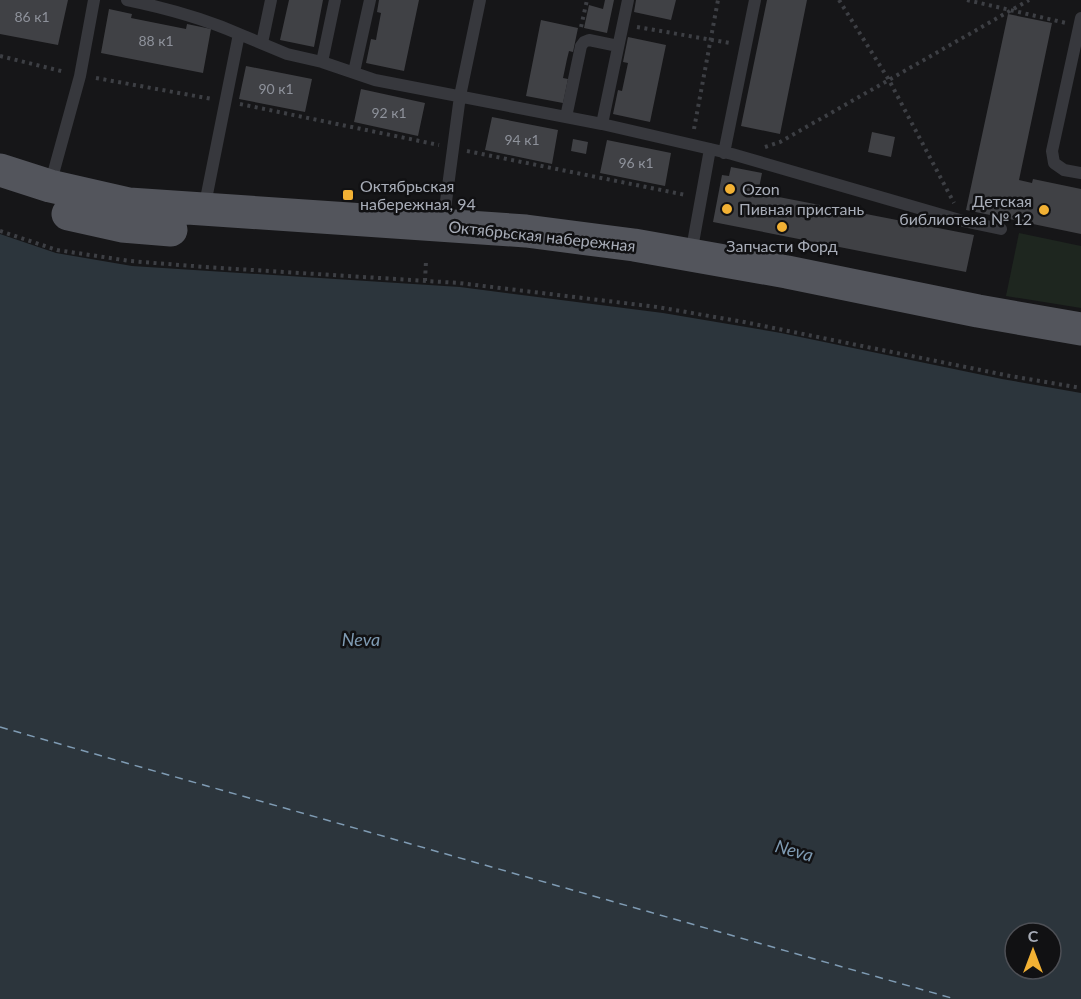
<svg xmlns="http://www.w3.org/2000/svg" width="1081" height="999" font-family="Lato,sans-serif">
<style>
.green{fill:#1e261f}
.water{fill:#2c353c;fill-rule:evenodd}
.lines{fill:none;stroke-linecap:round;stroke-linejoin:round}
.ferry{stroke:#7f9bb3;stroke-width:1.5;stroke-dasharray:8 6;stroke-linecap:butt}
.building{fill:#404145}
.path{stroke:#3d3f44;stroke-width:4;stroke-dasharray:3 4.5;stroke-linecap:butt}
.service{stroke:#37383d;stroke-width:12}
.primary{stroke:#53555c;stroke-width:33}
.poi-dot{fill:#f2b134;stroke:#111113;stroke-width:2}
.labels{text-anchor:middle;stroke-width:5;stroke-linejoin:round;paint-order:stroke}
.number-label{font-size:14px;fill:#8e929b}
.poi-label{font-size:16px;fill:#a8adb8;stroke:#111113;text-anchor:start}
.street-label{font-size:16px;fill:#a8adb8;stroke:#111113}
.water-label{font-size:18px;font-style:italic;fill:#7f9bb3;stroke:#111113}
</style>
<rect width="100%" height="100%" fill="#161618"/>
<path class="green" d="M1019,233L1081,246V308L1006,296Z"/>
<path class="water" d="M0,234L56,253L132,266L460,287L663,313L781,333L1002,379L1081,393V999H0ZM1015,933H1051V969H1015Z"/>
<g class="lines">
<path class="ferry" d="M0,727L955,999"/>
</g>
<path class="building" d="M0,0H68L58,45L0,34Z
M289,0H323L314,47L280,40Z
M379,0H419L404,71L366,63L371,39L376,40L377,34L381,13L377,12Z
M605,0H614L607,33L584,28L589,5L603,9Z
M636,0H676L671,20L634,12Z
M767,0H807L780,134L741,126Z
M109,9L132,14L131,18L186,29L187,24L211,29L203,73L101,53Z
M1008,14L1052,23L1019,180L1032,183L1033,179L1081,189V234L966,210Z
M541,20L578,28L573,52L569,51L567,59L563,78L568,79L563,103L526,96Z
M628,37L666,45L650,122L613,114L618,90L622,91L628,63L623,62Z
M246,66L312,79L305,112L239,99Z
M361,89L425,103L418,136L354,122Z
M492,117L558,130L552,164L485,150Z
M872,132L895,137L891,157L868,152Z
M573,139L588,142L586,154L571,151Z
M607,140L671,153L665,186L600,173Z
M731,167L762,173L758,193L974,235L966,272L713,222L722,175L729,176Z"/>
<g class="lines">
<path class="path" d="M839,0L889,80L954,203
M967,0L1066,23
M581,27L587,0
M637,27L730,43
M0,56L65,72
M96,78L212,99
M240,104L439,145
M694,129L718,0
M765,147L780,142L1029,0
M467,151L686,195
M0,231L57,250L130,261L205,267L459,283L657,307L744,322L1010,376L1081,388
M425,281L426,261"/>
<path class="service" d="M127,0C166,8 203,18 239,34
M1081,18L1052,151L1054,163L1064,170L1081,173
M262,43L271,0
M322,62L335,0
M354,72L370,0
M566,117L581,46L584,42L589,40L618,46
M602,124L628,0
M724,153L755,0
M50,185L80,76L94,0
M204,209L239,34L287,54L322,62L375,80L602,124L732,154L963,221L1001,229
M443,224L460,96L480,0
M691,254L710,149"/>
<path class="primary" d="M0,170L50,186L129,204L526,231L634,245L787,272L978,311L1081,329
M68,214L122,226L171,230"/>
</g>
<g class="poi-dot">
<circle cx="730" cy="189" r="6"/>
<rect x="342" y="189" width="12" height="12" rx="3"/>
<circle cx="727" cy="209" r="6"/>
<circle cx="1044" cy="210" r="6"/>
<circle cx="782" cy="227" r="6"/>
</g>
<g class="labels">
<g class="number-label">
<text x="32" y="22">86 к1</text>
<text x="156" y="46">88 к1</text>
<text x="276" y="94">90 к1</text>
<text x="389" y="118">92 к1</text>
<text x="522" y="145">94 к1</text>
<text x="636" y="168">96 к1</text>
</g>
<g class="poi-label">
<text x="360" y="192">Октябрьская<tspan x="360" dy="18">набережная, 94</tspan></text>
<text x="742" y="195">Ozon</text>
<text x="1032" y="207" text-anchor="end">Детская<tspan x="1032" dy="18">библиотека № 12</tspan></text>
<text x="739" y="215">Пивная пристань</text>
<text x="782" y="252" text-anchor="middle">Запчасти Форд</text>
</g>
<g class="street-label">
<text transform="translate(542 236) rotate(6)" y="6">Октябрьская набережная</text>
</g>
<g class="water-label">
<text x="361" y="646">Neva</text>
<text transform="translate(794 851) rotate(15)" y="6">Neva</text>
</g>
</g>
<g transform="translate(1033 951)"><circle r="28" fill="#111113" stroke="#4d4f55" stroke-width="1.5"/>
<path d="M0-4.5L10 22L0 15L-10 22Z" fill="#f2b134"/>
<text y="-9" font-size="16" font-weight="bold" text-anchor="middle" fill="#a8adb8">С</text>
</g>
</svg>
